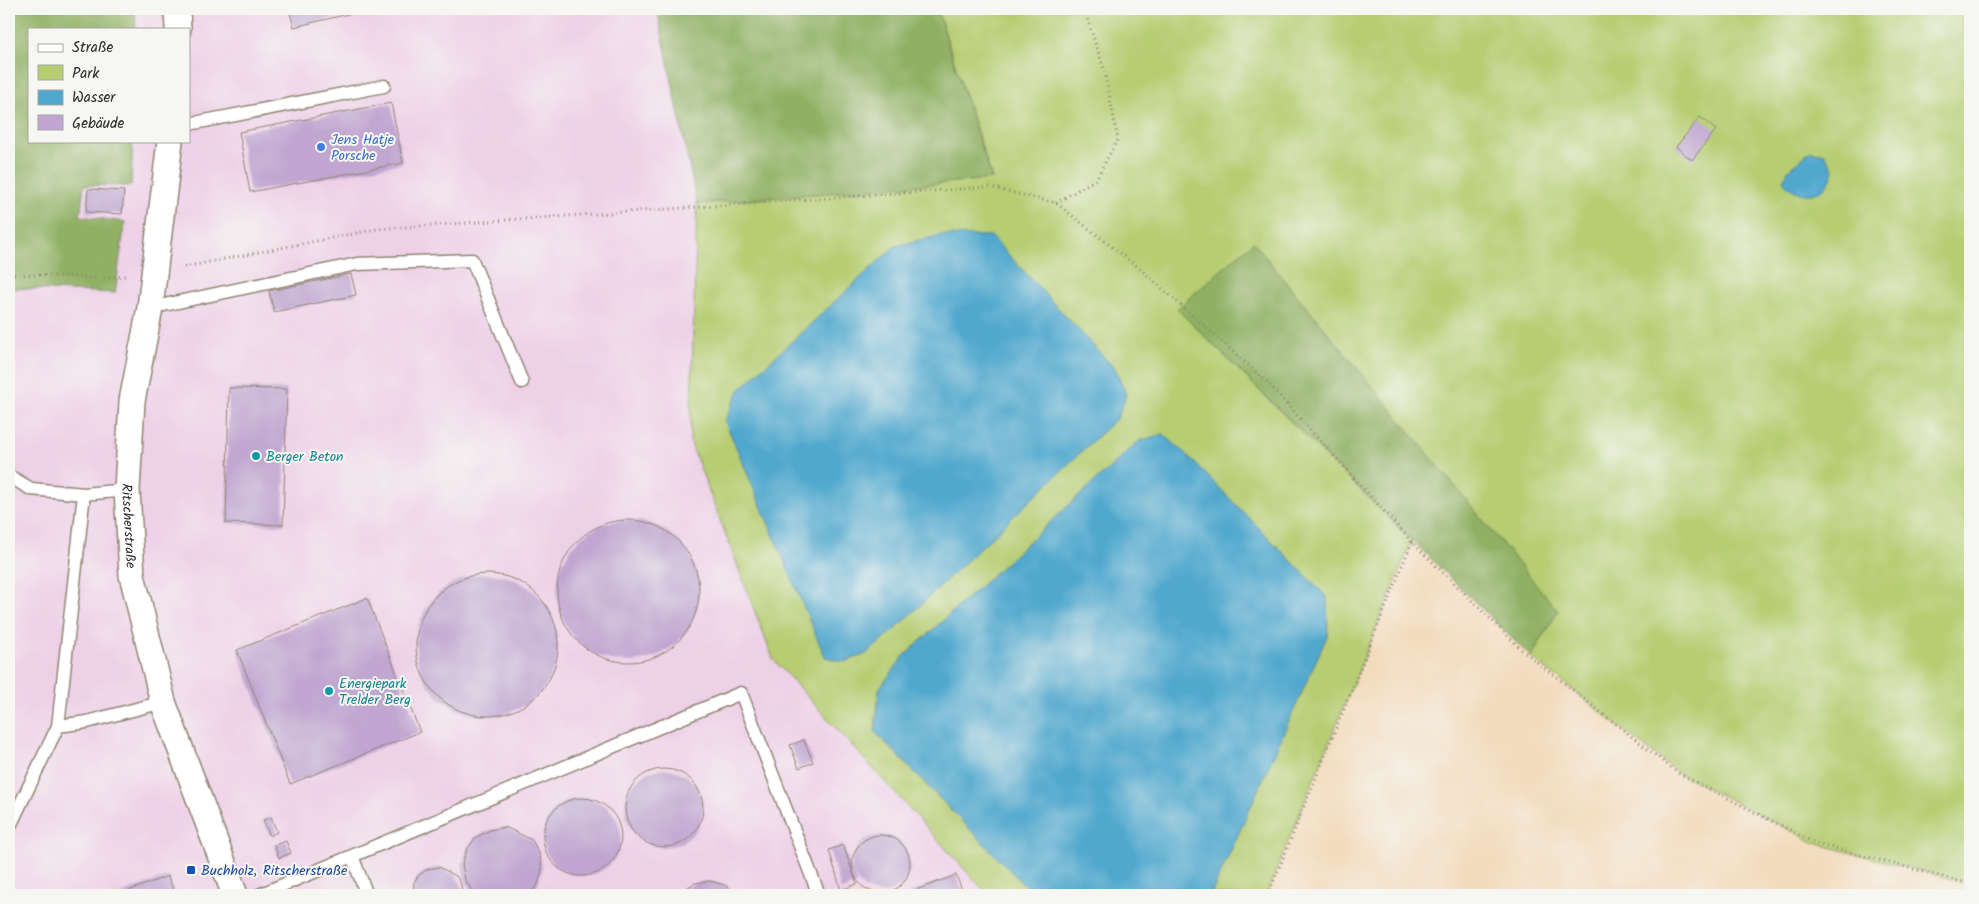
<svg xmlns="http://www.w3.org/2000/svg" width="1979" height="904" font-family="Kalam,sans-serif">
<style>
.built{fill:#eed0e7}
.green{fill:#b6cd72;stroke:#707c4e}
.forest{fill:#90b064;stroke:#5e6e48}
.water{fill:#51a8ce;stroke:#3e6a7c}
.building{fill:#c0a6d0}
.lines{fill:none;stroke-linecap:round;stroke-linejoin:round}
.lane-casing{stroke:#8f8474;stroke-width:15}
.street-casing{stroke:#8f8474;stroke-width:28}
.path{stroke:#8f8474;stroke-width:3;stroke-dasharray:1 4;stroke-linecap:butt}
.lane{stroke:#fff;stroke-width:12}
.street{stroke:#fff;stroke-width:25}
.shop-dot{fill:#3f7fe0;stroke:#f6f6f2;stroke-width:2}
.culture-dot{fill:#0f9aa8;stroke:#f6f6f2;stroke-width:2}
.transit-dot{fill:#1a4fb4;stroke:#f6f6f2;stroke-width:2}
.labels{text-anchor:middle;stroke-width:4;stroke-linejoin:round;paint-order:stroke}
.shop-label{font-size:14px;fill:#366cbe;stroke:#f6f6f2;text-anchor:start}
.culture-label{font-size:14px;fill:#0d838f;stroke:#f6f6f2;text-anchor:start}
.street-label{font-size:14px;fill:#2b2b2b;stroke:#f6f6f2}
.transit-label{font-size:14px;fill:#164399;stroke:#f6f6f2;text-anchor:start}
</style>
<rect width="100%" height="100%" fill="#f6f6f2"/>
<filter id="ink" filterUnits="userSpaceOnUse"><feTurbulence type="fractalNoise" baseFrequency=".02" numOctaves="2"/><feDisplacementMap in="SourceGraphic" scale="10" xChannelSelector="R" yChannelSelector="G"/><feConvolveMatrix kernelMatrix="1 2 1 2 8 2 1 2 1" color-interpolation-filters="sRGB"/></filter>
<filter id="wash" filterUnits="userSpaceOnUse"><feTurbulence type="fractalNoise" baseFrequency=".0096" numOctaves="4" result="noise"/><feDisplacementMap in="SourceGraphic" scale="20" xChannelSelector="R" yChannelSelector="G"/><feGaussianBlur stdDeviation="1.12" result="paint"/><feColorMatrix in="noise" values="0 0 0 0 0 0 0 0 0 0 0 0 0 0 0 0 0 1.4 0 .05"/><feComposite in="paint" operator="in"/></filter>
<g filter="url(#wash)">
<rect width="100%" height="100%" fill="#f3dcbe"/>
<path class="built" d="M135,9H657L697,204L690,442L773,659L988,895H9V288L115,293L80,217L84,184L131,186L133,141H189V29H136Z"/>
<path class="green" d="M932,9H1970V884L1815,843L1678,773L1531,657L1558,611L1177,309L1412,541L1266,895H988L773,659L690,441L697,204L992,178L939,15Z"/>
<path class="forest" d="M9,9H135L136,29H29V141H133L131,186L84,185L80,216L125,222L115,293L9,288Z
M657,9H932L939,15L992,179L697,204Z
M1253,242L1558,611L1531,657L1177,309Z"/>
<path class="water" d="M1811,151L1825,154L1834,170C1827,198 1801,202 1783,181L1788,170Z
M942,235L991,236L1116,370L1126,395L1118,417L890,634L866,654L845,662L825,657L725,421L739,390L895,246Z
M1163,434L1185,453L1327,597L1328,634L1211,895H1034L875,732L879,689L904,656L1139,441Z"/>
<g id="blocks">
<path class="building" d="M289,9H369L294,27Z
M391,103L403,163L250,192L239,132Z
M1700,117L1716,130L1692,160L1676,147Z
M88,189L124,191L122,214L86,212Z
M351,274L356,295L274,312L269,291Z
M229,388L287,389L283,525L226,523Z
M557 591a71 71 0 1 1 142 0a71 71 0 1 1-142 0Z
M416 645a71 71 0 1 1 142 0a71 71 0 1 1-142 0Z
M367,598L420,732L290,784L237,650Z
M804,740L813,762L799,768L790,745Z
M625 808a39 39 0 1 1 78 0a39 39 0 1 1-78 0Z
M543 837a39 39 0 1 1 78 0a39 39 0 1 1-78 0Z
M271,817L277,832L270,836L263,820Z
M505,827L532,840L540,855L542,870L538,884L530,895H475L465,880L462,864L467,849L476,837L490,830Z
M852 864a29 29 0 1 1 58 0a29 29 0 1 1-58 0Z
M286,841L291,853L279,858L274,845Z
M843,845L857,884L841,890L829,850Z
M439,867L456,876L461,884L462,895H413L414,882L419,875L428,869Z
M956,875L964,895H909L908,893Z
M168,876L175,895H117Z
M710,881L725,885L739,895H678L681,891L695,883Z"/>
</g>
</g>
<g filter="url(#ink)">
<use href="#blocks" fill-opacity="0" stroke="#8f8474" stroke-width="1"/>
<g class="lines">
<g class="lane-casing">
<path id="lane" d="M189,124L384,86
M150,308L357,264L472,260L522,382
M9,476L31,489L84,494L127,490
M58,726L87,722L163,702
M9,828L58,726L84,494
M352,856L367,895
M259,895L741,693L819,895"/>
</g>
<g class="street-casing">
<g id="street">
<path d="M177,9L178,29"/>
<path id="s1" d="M170,141L150,308L132,401L127,490L132,575L163,702L235,895"/>
</g>
</g>
<path class="path" d="M1056,203L1096,179L1118,139L1104,69L1084,9
M184,267L377,229L989,187L1056,203L1139,268L1265,380L1412,542L1522,650L1678,773L1815,843L1970,884
M9,274L102,278L126,276
M1268,895L1412,542"/>
<use href="#lane" class="lane"/>
<use href="#street" class="street"/>
</g>
</g>
<circle class="shop-dot" cx="321" cy="147" r="5"/>
<g class="culture-dot">
<circle cx="256" cy="456" r="5"/>
<circle cx="329" cy="691" r="5"/>
</g>
<rect class="transit-dot" x="186" y="865" width="10" height="10" rx="2.5"/>
<g class="labels">
<g class="shop-label">
<text x="331" y="144">Jens Hatje<tspan x="331" dy="16">Porsche</tspan></text>
</g>
<g class="culture-label">
<text x="266" y="461">Berger Beton</text>
<text x="339" y="688">Energiepark<tspan x="339" dy="16">Trelder Berg</tspan></text>
</g>
<g class="street-label">
<text dy="5" stroke="none"><textPath href="#s1" startOffset="388">Ritscherstraße</textPath></text>
</g>
<g class="transit-label">
<text x="201" y="875">Buchholz, Ritscherstraße</text>
</g>
</g>
<rect width="1979" height="904" fill="none" stroke="#f6f6f2" stroke-width="30"/>
<rect x="28" y="28" width="162" height="115" fill="#f6f6f2" stroke="#a5a5a2"/>
<rect x="38" y="44" width="25" height="8" fill="#ffffff" stroke="#a5a5a2"/>
<text x="72" y="52" font-size="15" fill="#2b2b2b">Straße</text>
<rect x="38" y="65" width="25" height="15" fill="#b6cd72" stroke="#a5a5a2"/>
<text x="72" y="78" font-size="15" fill="#2b2b2b">Park</text>
<rect x="38" y="90" width="25" height="15" fill="#51a8ce" stroke="#a5a5a2"/>
<text x="72" y="102" font-size="15" fill="#2b2b2b">Wasser</text>
<rect x="38" y="115" width="25" height="15" fill="#c0a6d0" stroke="#a5a5a2"/>
<text x="72" y="128" font-size="15" fill="#2b2b2b">Gebäude</text>
</svg>
